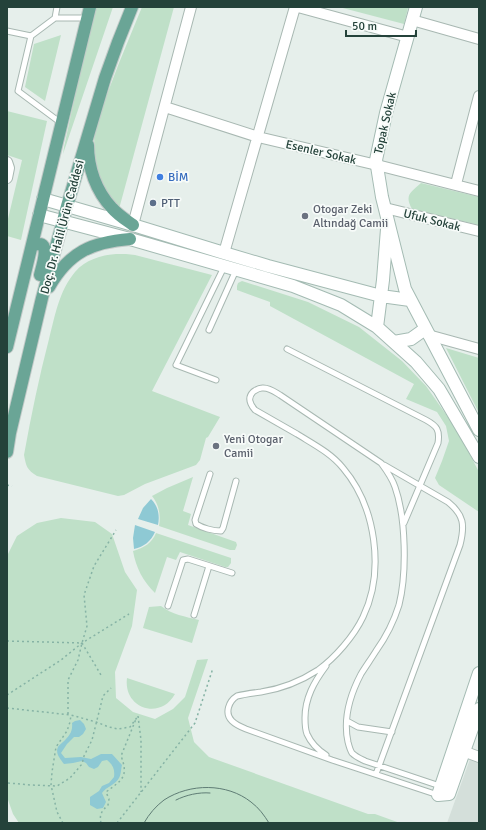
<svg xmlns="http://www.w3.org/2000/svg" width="486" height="830" font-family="Signika,sans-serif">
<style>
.built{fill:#d4dfda}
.green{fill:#bfe0c8}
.water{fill:#8ec9d4}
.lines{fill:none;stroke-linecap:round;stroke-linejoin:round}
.lane-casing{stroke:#a8b8b2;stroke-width:7}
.street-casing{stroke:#a8b8b2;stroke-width:12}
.secondary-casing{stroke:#a4bbb3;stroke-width:14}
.primary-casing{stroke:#c2cac8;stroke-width:14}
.path{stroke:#86b3a5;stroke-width:1.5;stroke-dasharray:2 3;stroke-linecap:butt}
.lane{stroke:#fff;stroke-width:5}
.street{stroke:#fff;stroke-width:10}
.secondary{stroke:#fff;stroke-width:12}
.primary{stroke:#6aa596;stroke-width:12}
.tram{stroke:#5f7d75;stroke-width:1}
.shop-dot{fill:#3f7fe0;stroke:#f7fbf9;stroke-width:1.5}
.service-dot{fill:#5c6f8a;stroke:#f7fbf9;stroke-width:1.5}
.worship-dot{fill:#6b7280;stroke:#f7fbf9;stroke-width:1.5}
.labels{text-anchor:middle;stroke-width:3.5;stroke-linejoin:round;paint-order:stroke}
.street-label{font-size:12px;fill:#24423a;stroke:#f7fbf9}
.shop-label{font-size:12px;fill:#366cbe;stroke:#f7fbf9;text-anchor:start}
.service-label{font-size:12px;fill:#4e5e75;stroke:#f7fbf9;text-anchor:start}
.worship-label{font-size:12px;fill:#5b616d;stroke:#f7fbf9;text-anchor:start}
</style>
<rect width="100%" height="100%" fill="#e6efeb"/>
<path class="built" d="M470,759L479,762V823H447Z"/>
<path class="green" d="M94,7H113L63,154L64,147Z
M142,7H174L119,209L102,188L95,163L94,136L101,110L119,63Z
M339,7H402L408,8L404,24Z
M61,35L45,101L25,87L34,44Z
M7,111L47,121L21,240L7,236V223L22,160L7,155Z
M421,183L479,197V225L412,209C404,195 411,192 421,183Z
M116,254H126L135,255L212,275L152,391L220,417L208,437L206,438L200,460L196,465L145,484L124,495L118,496L37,476C27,470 26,466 24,455C31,416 39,377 49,339C55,316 59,291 75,272C85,260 101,255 116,254Z
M242,281L308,302L359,327L402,361L426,386L457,430L479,472V512L439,485L435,478L442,461L449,441L446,426L437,412L406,399L414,384L270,306V302L237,290V286L238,283Z
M446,348L479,358V413Z
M193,477L183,511L191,514L188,525L236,542L237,545L235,550H230L159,526C161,515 159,505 152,496L167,488Z
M61,518L95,522L112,534L125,572L137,590L132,626L115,672L116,698L133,712L155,719L173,709L185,697L197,660L208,659L188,718L194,742L209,757L368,814H375L400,823H19L13,814L7,797V556L17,536L37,523Z
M156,533L231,558V563L228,567H225L180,552L176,560L167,557L155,593C143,581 136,568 133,551C144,548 152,543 156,533Z
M161,606C171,614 186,617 199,620L192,643L143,628L149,607Z
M127,678L175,694C160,721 123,708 127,678Z"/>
<path class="water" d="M151,499C158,506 160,515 158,525L138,519L143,508Z
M135,525L155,532C151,541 144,547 134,549L133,538Z
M80,720L84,724L86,729L83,734L79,737H74L67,744L61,753L65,758L81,757L91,759L101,754H112L122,765C121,769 121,775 119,778C115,785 106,787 102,793L106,802L103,808L97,809L90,805V797L99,791L102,786L109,783L114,777C115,769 113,765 107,760L102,761L98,767L94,769L89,767L86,763L82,761L73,763L64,764C60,759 55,753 58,747C59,745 61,744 63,742C69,736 73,732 72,723L75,721Z"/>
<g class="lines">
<g class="lane-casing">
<path id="lane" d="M55,18L57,7
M7,31L31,36
M61,123L18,91L31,36L55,18H87
M209,330L236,270
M287,349L426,420C437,426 440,430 438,443L404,523
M216,380L176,365L224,267
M210,474L195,520L196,524C202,528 213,531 221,531L223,528L236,481
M168,606L183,560L188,559L232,573
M194,615L209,566
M326,666C314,682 305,698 305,718C305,723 305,729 307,734C311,743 318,750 326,755
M347,721L358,727L392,732
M376,774L460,545C465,525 464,515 448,502L384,465
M438,795L332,760L246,729C241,727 236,725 232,721C224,713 229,701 237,696C245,694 253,693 261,692C281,689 301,681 318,670C335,658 354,636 363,617C385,571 376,507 343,468C331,453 313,444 297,434C283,426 269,418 255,410C250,404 247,398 253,392C256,390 258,388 262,388C269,387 275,392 280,395L381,463C387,471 392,478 395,487C406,518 407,573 399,605C394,621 386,637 376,651C371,659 366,666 361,674C350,695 343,719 348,742C349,746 350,750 352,753C356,757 361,759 365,761L440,786"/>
</g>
<g class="street-casing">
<path id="street" d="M298,7L408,37
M412,20L479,39
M165,107L258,137L377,165L479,191
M7,162L9,168L7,178
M456,184L479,96
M385,208L479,231
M133,225L191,7
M224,253L295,7
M428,335L479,349
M463,751L479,757"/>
</g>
<g class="secondary-casing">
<path id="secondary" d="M416,7L386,113L376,160L382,197L405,289L479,430
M43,199L133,225L224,253L268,266L381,296L410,300
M39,215L130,239L293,286L341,305L377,327L416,362L439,389L479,457
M377,327L383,280L387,229
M394,342L411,339L425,329
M479,673L438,795L449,794L479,709"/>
</g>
<g class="primary-casing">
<path id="primary" d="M88,145C88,168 96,191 112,208C118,215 126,220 133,225
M32,246C53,236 42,266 40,275
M49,287C69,252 92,242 130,239
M7,347L90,7
M7,452L10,433L42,298L67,206L105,78L118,42L132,7"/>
</g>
<path class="path" d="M7,485L12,486
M7,641L82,643L101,675
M7,695L61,660L82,643L129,614
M7,708L71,715L96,722L109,727L118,729L130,727L138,716
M68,714V680L78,660L82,643L87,626L84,595L94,566L116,530
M138,716L141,740V792
M8,783L31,785L57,786L70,778L82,764L84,756L92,740L103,696L111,688
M63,823L57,812L51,785L52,772L56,747L67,731L70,722L71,715
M101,823C99,814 102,811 108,805L109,799L106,792C122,780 129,777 121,756L136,719
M117,823L195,723L213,668"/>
<use href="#lane" class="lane"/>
<use href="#street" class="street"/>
<use href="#secondary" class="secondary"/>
<use href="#primary" class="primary"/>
<path class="tram" d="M176,800C186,795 199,792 210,793
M144,823C149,814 156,806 164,800C190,783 227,783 251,802C259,808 264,815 269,823"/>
</g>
<circle class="shop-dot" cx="160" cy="177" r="4"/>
<circle class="service-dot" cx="153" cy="203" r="4"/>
<g class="worship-dot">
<circle cx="305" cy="216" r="4"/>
<circle cx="216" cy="446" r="4"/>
</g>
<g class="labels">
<g class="street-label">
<text transform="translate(385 123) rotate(-77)" y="4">Topak Sokak</text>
<text transform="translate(321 152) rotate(13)" y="4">Esenler Sokak</text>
<text transform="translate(432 220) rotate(14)" y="4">Ufuk Sokak</text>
<text transform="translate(62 227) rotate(-75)" y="4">Doç. Dr. Halil Ürün Caddesi</text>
</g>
<g class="shop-label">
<text x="168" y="181">BİM</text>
</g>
<g class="service-label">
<text x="161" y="207">PTT</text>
</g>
<g class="worship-label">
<text x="313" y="213">Otogar Zeki<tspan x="313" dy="14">Altındağ Camii</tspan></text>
<text x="224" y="443">Yeni Otogar<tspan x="224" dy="14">Camii</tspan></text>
</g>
</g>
<rect width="486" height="830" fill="none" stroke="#24423a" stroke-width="16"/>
<path d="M346 30v6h70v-6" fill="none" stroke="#24423a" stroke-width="2"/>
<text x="352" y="30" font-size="12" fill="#24423a" stroke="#f7fbf9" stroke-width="3" paint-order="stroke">50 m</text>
</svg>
